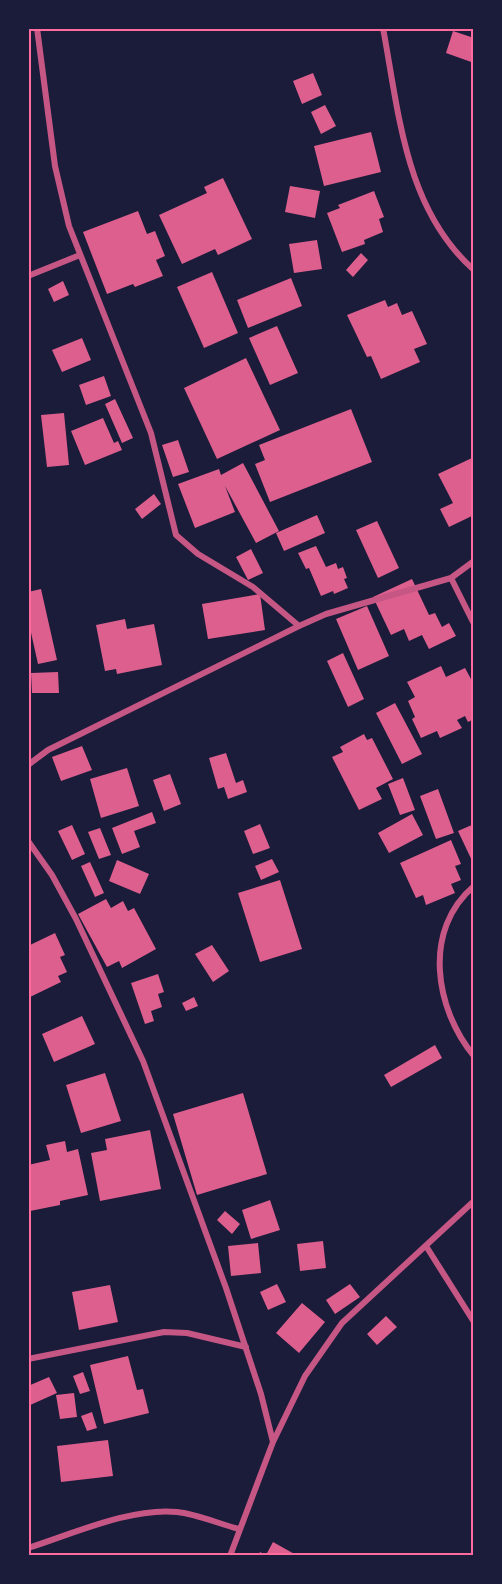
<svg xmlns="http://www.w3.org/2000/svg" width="502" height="1584" font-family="'Space Grotesk',sans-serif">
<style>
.building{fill:#dd5f8e}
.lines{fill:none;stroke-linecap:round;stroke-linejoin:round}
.minor{stroke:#c65784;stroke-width:6}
.neatline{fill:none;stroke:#ff6b9d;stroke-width:2}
</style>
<rect width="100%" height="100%" fill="#1b1b3a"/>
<path class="building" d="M453,31L474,38V63L446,53Z
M313,73L322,95L302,104L293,81Z
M325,105L336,126L321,134L311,112Z
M371,132L381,172L324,186L314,146Z
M223,178L252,239L218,255L215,249L182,264L159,215L207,193L204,187Z
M290,186L320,191L315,218L285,212Z
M374,191L384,217L379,219L383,232L364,240L365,244L342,252L327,213L340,208L338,205Z
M138,211L147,234L155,231L165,256L156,260L163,276L135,287L133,284L107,294L83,232Z
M317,240L322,269L294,273L289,244Z
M361,253L368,260L353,277L346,270Z
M212,272L238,333L204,348L177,287Z
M291,278L302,306L248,328L237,300Z
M63,281L69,295L54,302L48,289Z
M385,300L388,307L397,303L402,315L412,311L427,344L414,349L420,362L381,379L371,356L367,357L347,315Z
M277,326L298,373L270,385L249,338Z
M82,338L91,360L62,372L52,350Z
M246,358L280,430L217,459L184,388Z
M104,376L111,396L86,405L79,385Z
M115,399L133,438L122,443L105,404Z
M351,409L372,462L270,502L255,464L265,460L259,445Z
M64,413L69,465L47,467L41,415Z
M103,418L114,443L118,441L122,450L85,465L71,431Z
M178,440L189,472L173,477L162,445Z
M474,457V515L449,527L440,509L453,503L438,474Z
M243,463L279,531L256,543L225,486L235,512L195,528L178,484L219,469L221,475Z
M154,494L161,504L142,519L135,509Z
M317,515L325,533L284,551L276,533Z
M377,521L399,568L378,578L356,530Z
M316,546L326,567L336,563L338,569L343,567L347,578L344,579L348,588L334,594L333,591L321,596L309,568L306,569L298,553Z
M251,549L263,573L248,580L236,557Z
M412,579L429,615L435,613L442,627L449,623L456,636L429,649L422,635L409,641L404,629L391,635L373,597Z
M41,589L57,660L38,664L28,619V592Z
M260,594L265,630L208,639L202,604Z
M367,606L389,656L358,670L336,619Z
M125,619L127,629L154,624L162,665L117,674L116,669L105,671L96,625Z
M343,653L364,699L348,707L327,661Z
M441,666L446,677L465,668L471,679L474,678V719L468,722L465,716L457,720L462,728L440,738L437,731L421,738L412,719L415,717L408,701L415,697L407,682Z
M58,672L59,693H32L31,673Z
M395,703L422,754L402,764L376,713Z
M364,734L367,740L372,738L393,779L376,788L382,799L359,810L332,757L343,752L340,747Z
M82,746L92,770L61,781L52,757Z
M226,753L236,783L243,780L247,792L228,799L224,787L218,789L209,758Z
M127,768L139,806L101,818L90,779Z
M170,774L181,804L164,811L153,780Z
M403,778L415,810L400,815L388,784Z
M438,789L454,833L436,839L420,796Z
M152,812L156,823L134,831L140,847L122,854L112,828Z
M412,814L423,835L389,853L378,833Z
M260,824L270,848L253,854L244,831Z
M474,824V865L458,831Z
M72,825L85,854L72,860L58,831Z
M100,828L111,855L99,859L88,832Z
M451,840L461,864L455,866L461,880L451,884L455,893L426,905L423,895L416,898L400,863Z
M272,859L279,872L261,880L255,866Z
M117,860L149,874L140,894L109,881Z
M90,862L104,893L95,897L81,866Z
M280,880L302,949L260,962L238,893Z
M106,899L111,908L123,901L128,911L134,908L156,949L122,968L119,961L107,967L78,914Z
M55,933L65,955L60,957L67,972L58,976L61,982L28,998V946Z
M212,945L229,971L213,982L195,954Z
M158,974L164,992L158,994L162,1007L151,1011L154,1021L145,1024L131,983Z
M194,997L198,1006L186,1011L182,1003Z
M82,1016L95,1044L54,1062L42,1034Z
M435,1045L442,1058L391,1087L384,1075Z
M105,1073L121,1121L81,1133L66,1085Z
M243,1093L267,1174L197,1195L173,1114Z
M150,1130L161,1189L100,1201L91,1153L107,1150L105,1139Z
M65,1141L67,1152L78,1149L88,1195L60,1201V1205L30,1211L28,1165L50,1160L46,1145Z
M270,1200L280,1230L251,1239L242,1210Z
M225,1211L240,1224L232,1234L217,1220Z
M323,1241L326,1268L300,1271L297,1244Z
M258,1243L261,1273L231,1276L228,1246Z
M277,1284L286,1302L268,1310L260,1292Z
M350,1284L360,1297L335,1314L326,1300Z
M110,1285L118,1322L79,1330L72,1292Z
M302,1303L325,1322L299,1353L276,1333Z
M386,1316L397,1327L377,1345L367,1334Z
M128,1356L137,1390L143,1389L149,1413L104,1424L90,1365Z
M83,1372L90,1391L80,1394L73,1376Z
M49,1377L57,1393L28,1406V1386Z
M74,1393L77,1417L60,1419L56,1395Z
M92,1412L97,1428L87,1431L81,1416Z
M108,1440L113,1476L61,1482L57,1446Z
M273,1542L298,1556H258L260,1552L266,1555Z"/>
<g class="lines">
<path class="minor" d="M37,28L55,166L69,226L151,433L176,535L198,554L253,587L299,626
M383,28C399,113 405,209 474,270
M28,276L80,255
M451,578L474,624
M28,765L48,750L299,626L326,614L451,578L474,561
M28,841L52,875L76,919L143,1061L226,1288L261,1394L273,1442
M474,886C422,930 435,1009 474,1056
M426,1246L474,1322
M28,1359L164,1332L187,1333L246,1347
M28,1548C72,1534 132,1507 177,1512C197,1514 219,1524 239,1529
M230,1556L273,1442L305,1376L342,1323L474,1201"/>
</g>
<rect width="502" height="1584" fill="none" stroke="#1b1b3a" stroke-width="60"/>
<rect x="30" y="30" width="442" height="1524" class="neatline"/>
</svg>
